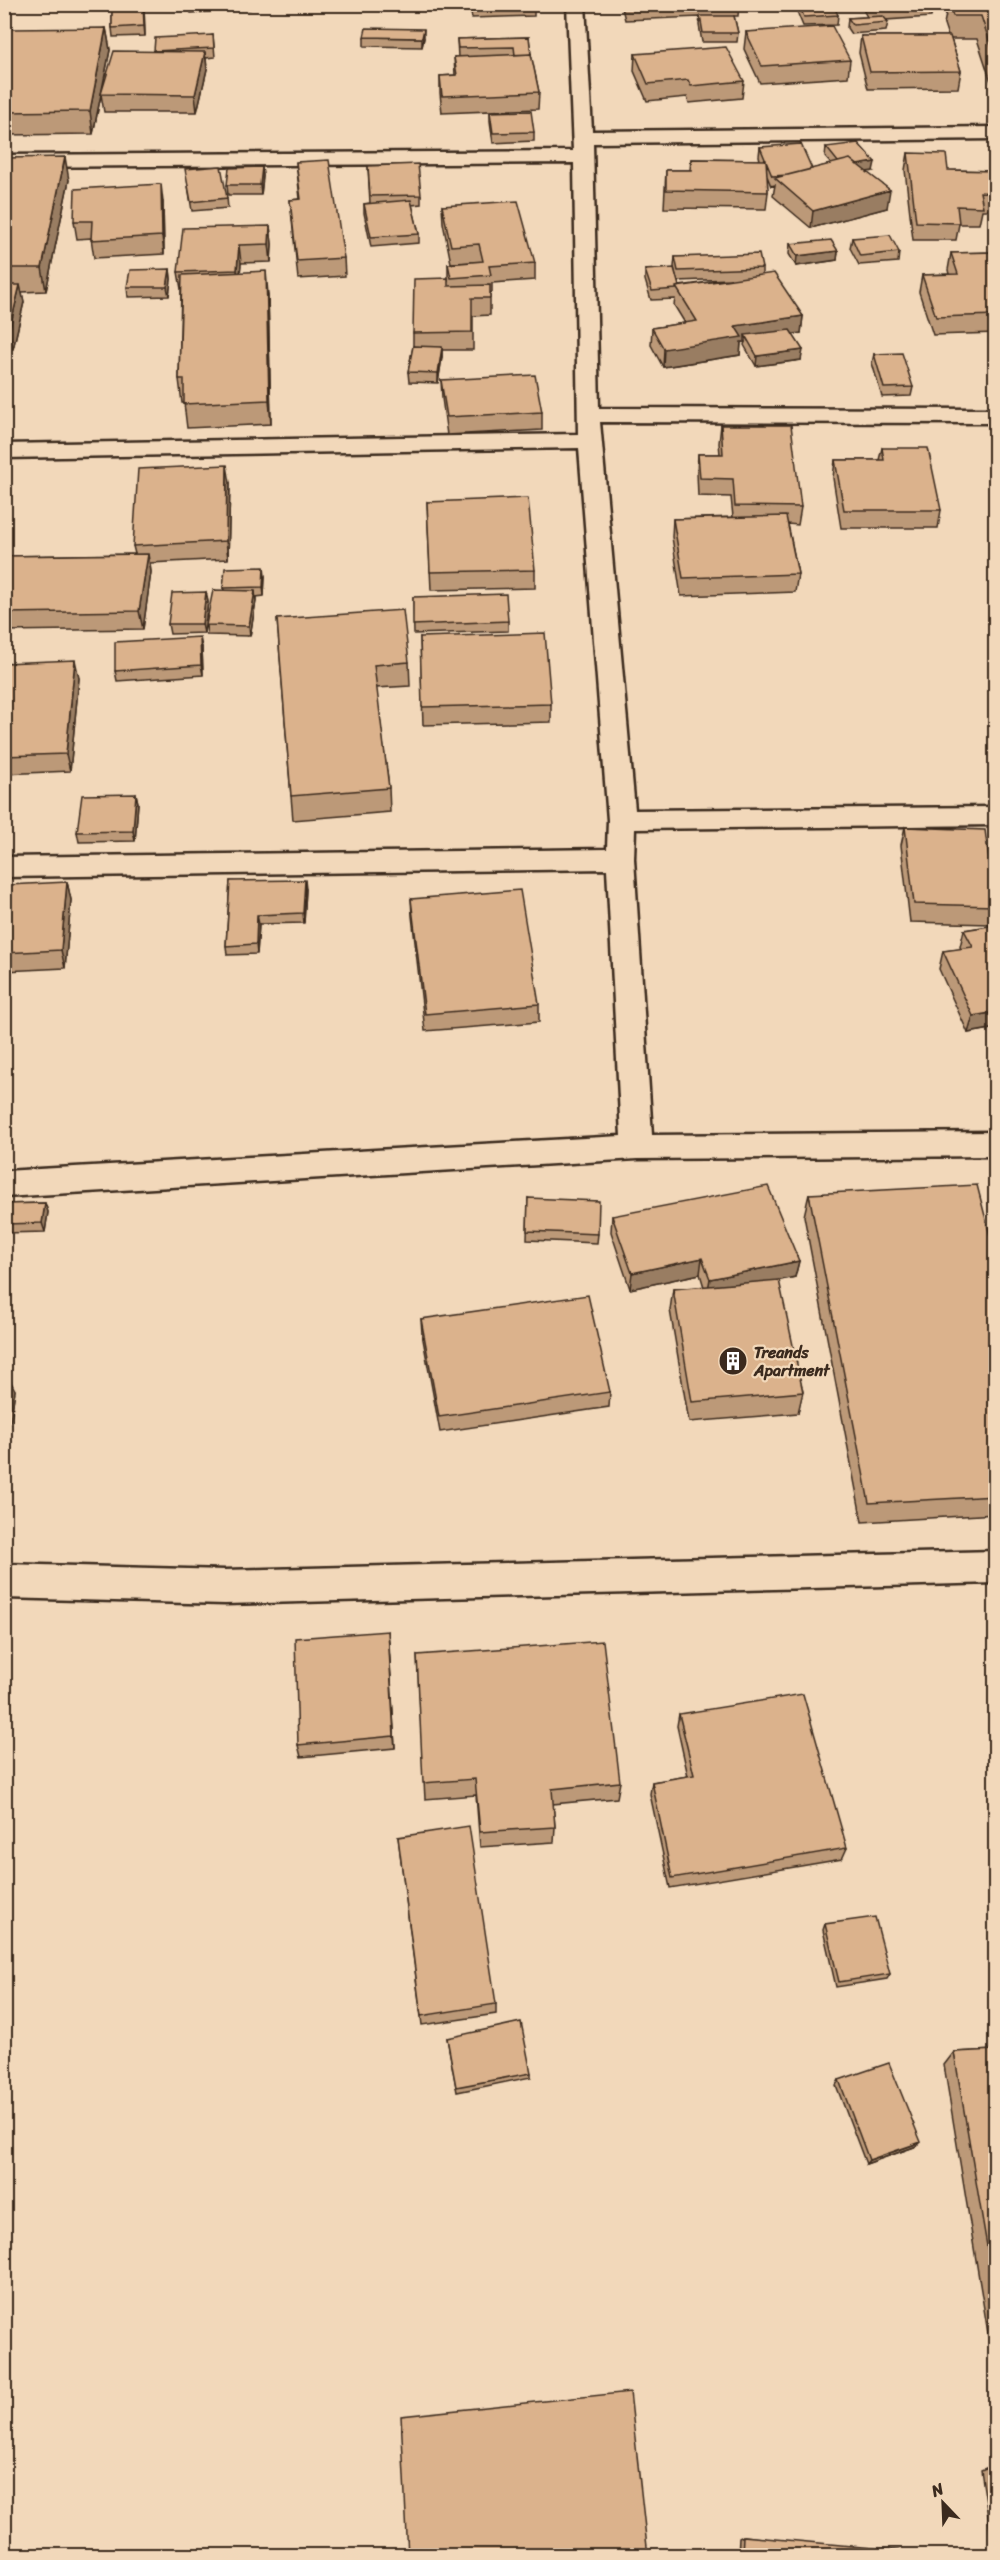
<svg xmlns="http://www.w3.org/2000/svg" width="1000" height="2560" font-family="Sriracha,sans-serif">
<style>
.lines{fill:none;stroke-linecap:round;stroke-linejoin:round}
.minor-casing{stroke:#3b2a1e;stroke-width:5}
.minor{fill:#f2d8ba;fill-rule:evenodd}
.wall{fill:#bc9978;stroke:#3b2a1e;stroke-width:1.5;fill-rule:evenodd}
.shaded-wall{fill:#997d62;stroke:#3b2a1e;stroke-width:1.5}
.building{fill:#dbb28c;stroke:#3b2a1e;stroke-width:1.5}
.labels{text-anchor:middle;stroke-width:4.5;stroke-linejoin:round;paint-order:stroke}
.poi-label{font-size:16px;font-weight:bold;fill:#3b2a1e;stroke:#f2d8ba;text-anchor:start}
</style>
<rect width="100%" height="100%" fill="#f2d8ba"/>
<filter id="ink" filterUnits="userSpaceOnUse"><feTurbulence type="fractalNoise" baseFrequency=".0167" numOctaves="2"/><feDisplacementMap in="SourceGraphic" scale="12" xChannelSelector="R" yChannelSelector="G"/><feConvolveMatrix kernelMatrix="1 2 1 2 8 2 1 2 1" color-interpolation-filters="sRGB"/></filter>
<g filter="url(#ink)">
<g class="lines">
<g class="minor-casing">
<path id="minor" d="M567,4H585L592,131L996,127V139L593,143L599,408L996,409V423L600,422L635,810L996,807V825L635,829L634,859L652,1135L996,1132V1156L637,1159L4,1197V1171L621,1136L607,869L4,877V857L607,849L608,820L579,448L4,458V444L578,434L574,163L4,167V155L573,151Z
M996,1551V1583L225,1604L4,1598V1564L225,1570Z"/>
</g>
<use href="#minor" class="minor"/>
</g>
<path class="wall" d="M112,4H144L145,36L113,37L112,28Z
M190,4H250V9L191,13Z
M469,4H534V16L472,18Z
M621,4H739L738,16H734L738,33L737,42H702L699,25L700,17L625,20Z
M860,4H933L931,17L886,20L888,22L886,31L851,34L847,28L848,18L867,17Z
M948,4H996V97L977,39H951L961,71L958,88L868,89L859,53L861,36H948L944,24Z
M799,5L838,15L837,25L803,26L798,14Z
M106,28L110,50L93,134L4,135V54Z
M746,32L850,60L848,77L760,83L744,49Z
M213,35L215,57L206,58L207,69L197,112H104L101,94L154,52Z
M364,37L424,38L422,47L364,46Z
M529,37L531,55L539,92L538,109L442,113L440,93V76L455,75L454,57H458L457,39Z
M635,54L744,81L742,98L689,103L687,97L647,101L634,71Z
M490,112L534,132V141L493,143L490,121Z
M760,147L812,169L831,164L825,157L826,147L873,171L867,172L887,208L811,228L773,196L775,185L771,186L767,176L768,192L766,209L664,208L666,170H690L691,159L760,160L759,156Z
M908,153L948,170L996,171V210H982L979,224H959L956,240H913L905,170Z
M4,158L69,180L46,291L22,292L24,302L13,349H4Z
M296,162L344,258L345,276L298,279L290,200L300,199Z
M368,166L421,195V204L412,205L419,234V243L371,247L364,213V204L370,203Z
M262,167L263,176L261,195H228L227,185Z
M187,179L227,198L228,208L192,211Z
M163,202L164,254L94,258L91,238L77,239L74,221Z
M442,206L535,263V280L492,283V292L490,293V315L473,316V350H442V357L438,383L409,382L408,372L413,347V333L448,281V264L479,262L451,263L443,223Z
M270,226L272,244L271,262L241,263L240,272L268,294L271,424L187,428L184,403H182L179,379L181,289L178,272Z
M852,238L899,252L898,262L859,265L850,248Z
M790,244L838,251L837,260L796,266L789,254Z
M996,252V333L933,335L919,292L922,275L949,274L948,270L951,253Z
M675,257L762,268V275L803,316L801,333L793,334L801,360L756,366L744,345L745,342H741L740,355L663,367L651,345L652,328L685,323L674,305L675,299L651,300L645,280V270L676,276L674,267ZM731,279L679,286L678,281Z
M170,269L171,279L169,296L128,297L127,287Z
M874,354L913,387L911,396L882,397L872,363Z
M441,380L542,412V430L447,435L442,398Z
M721,425L801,507L798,525L788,524L798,574L795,592L681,596L672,537L673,519L733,517L731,497L698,496L697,472L698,454H720L719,443Z
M882,448L941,510L938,528H841L833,478L835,460H879Z
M230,483L228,559L150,563L151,572L143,629L4,631V556L135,554L133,546Z
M427,502L535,570V588L431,590Z
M265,576L264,596L256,597V601L250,636L207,635L206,625L224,590L223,588Z
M206,592L208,602L204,633L170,634L168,624Z
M413,597L508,621V631L414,634Z
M277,619L409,662L410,686L376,688L389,788L390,812L293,820L291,796Z
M420,637L551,704V722L423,725Z
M202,647L203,675L117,681L115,671Z
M4,663L79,678L70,771L4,774Z
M136,794L138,803L135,841L79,842L77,832Z
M905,827L995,906L990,924L910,922L901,845Z
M230,881L306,889L304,923L259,924L257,954L227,955L226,946Z
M67,882L71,900L65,968L5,971L4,914Z
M411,899L539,1004V1022L425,1031L412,916Z
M996,925V1028L968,1033L939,969L943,951L961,949L960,947L964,930Z
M809,1194L996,1259V1514L862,1522L804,1216Z
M528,1198L598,1234L597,1243L527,1240Z
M45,1203L48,1212L45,1232L4,1233V1204Z
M612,1216L799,1261L795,1277L775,1281L803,1392L798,1413L689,1422L670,1310L673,1289L704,1287L700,1274L630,1289L611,1232Z
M421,1319L610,1392L609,1407L440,1432L422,1334Z
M4,1382L15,1390L8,1438H4Z
M388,1631L395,1748L301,1757L298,1745Z
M417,1655L620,1782L617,1798L553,1804L555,1827L554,1842L480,1847L476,1795L425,1799Z
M679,1714L847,1848L842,1859L670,1888L650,1794L652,1782L688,1776L677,1726Z
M398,1837L496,2004V2014L422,2025Z
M825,1924L890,1974L887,1979L836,1987L823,1930Z
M447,2038L531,2073V2077L457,2092Z
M996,2050V2382L944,2065L954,2052Z
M839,2080L917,2146L866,2164L836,2085Z
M993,2465H996V2556H994L981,2470Z
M743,2536L915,2556H738L739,2538Z"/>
<path class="shaded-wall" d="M143,4L144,9L145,36L144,26Z
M106,28L110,50L93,134L90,111Z
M424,29V38L422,47V38Z
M205,52L207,69L197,112L195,95Z
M65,157L69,180L46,291L42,268Z
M875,162L873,171L841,176L842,167Z
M262,167L263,176L261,195L260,185Z
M161,184L163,202L164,254L162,236Z
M890,190L887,208L811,228L813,211Z
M270,226L272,244L271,262L269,244Z
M239,245L241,263L239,288L237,270Z
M838,251L837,260L796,266L797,256Z
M170,269L171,279L169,296L167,287Z
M266,271L268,294L271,424L269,400Z
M20,285L24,302L13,349L9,331Z
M803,316L801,333L748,341L745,335V342H741L740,355L663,367L664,349L735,326Z
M442,347V357L438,383V373Z
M803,350L801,360L756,366L757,356Z
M227,465L230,483L228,559L226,541Z
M148,554L151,572L143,629L139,611Z
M264,567L265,576L264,596L263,587Z
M255,591L256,601L250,636L249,626Z
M206,592L208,602L204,633L202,624Z
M200,637L202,647L203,675L201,665Z
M75,660L79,678L70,771L66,754Z
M136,794L138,803L135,841L133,831Z
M305,880L306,889L304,923L303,913Z
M67,882L71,900L65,968L61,950Z
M257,915L259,924L257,954L256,944Z
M996,1012V1028L968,1033L973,1016Z
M45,1203L48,1212L45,1232L42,1223Z
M702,1258L700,1274L630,1289L632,1273Z
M799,1261L795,1277L707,1295L710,1279Z
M11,1382L15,1390L8,1438L5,1430Z
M388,1631L389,1644L395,1748L394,1736Z
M921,2142L917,2146L866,2164L869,2160Z"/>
<path class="building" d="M112,4H143L144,26L112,28Z
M833,4L838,15L804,17L799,5Z
M949,4H996V61L981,16H953Z
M700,16H734L738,33H703Z
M883,16L888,22L853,25L848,18Z
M832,26L850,60L762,66L746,32Z
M106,28L90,111L4,112V54L11,29Z
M366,28L424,29L422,38L364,37Z
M213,35L214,48L154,51L155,38Z
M861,36H950L961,71L870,72Z
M529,37L531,55V54L515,55L514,47L458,48L457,39Z
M726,47L744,81L691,86L688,80L648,84L635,54Z
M114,51L205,52L195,95L101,94Z
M531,54L539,92L442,96L440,76L457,75L454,57Z
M531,111L534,132L493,133L490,112Z
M858,143L875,162L857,165L850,159L838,162L826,147Z
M801,144L812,169L788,175L772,176L760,147Z
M908,153L946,154L948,170L996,171V193L980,192L983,207L957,206L959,223L916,222Z
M65,157L42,268H4V158Z
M691,159L766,160L768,192L666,190V170H691Z
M850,159L890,190L813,211L775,178Z
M329,160L344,258L297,261L290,200L301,199L296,162Z
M418,164L421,195L370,196L368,166Z
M221,166L227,198L191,202L185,169Z
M262,167L260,185H227L229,168Z
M161,184L162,236L91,240L92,221H74L75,189Z
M411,200L419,234L371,237L364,204Z
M518,201L535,263L489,266L491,275L451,278L448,264L483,261L479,244L451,246L442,206Z
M270,226L269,244L239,245L237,270L178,272L183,228Z
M890,235L899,252L860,256L852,238Z
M831,240L838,251L797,256L790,244Z
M996,252V315L936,317L922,275L958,274L951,253Z
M759,254L762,268L678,271L675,257Z
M674,268L679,286L676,287V289L652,291L645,270Z
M170,269L167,287H127L130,270Z
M266,271L269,400L184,404V379H179L182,275Z
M774,273L803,316L735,326L742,337L664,349L652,328L697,321L676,287Z
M448,278V286L490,285V298H472V332L413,333L414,279Z
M4,285H20L9,331H4Z
M790,330L803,350L757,356L745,335Z
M413,346L442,347L438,373L408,372Z
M902,353L913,387L884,388L874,354Z
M535,375L542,412L447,417L441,380Z
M721,425H791L801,507L735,506L733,479L700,478L698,454H723Z
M882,448H928L941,510H844L835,460H884Z
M227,465L226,541L133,546L138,469Z
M528,498L535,570L430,572L427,502Z
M786,516L798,574L683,578L673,519Z
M148,554L139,611L4,613V556Z
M264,567L263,587L223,588L225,568Z
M213,590L255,591L249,626L206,625Z
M206,592L202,624H168L172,593Z
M506,594L508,621L413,625V597Z
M403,610L409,662L374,665L389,788L291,796L277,619Z
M545,633L551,704L422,707L420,637Z
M200,637L201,665L115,671V642Z
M75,660L66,754L4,756V663Z
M136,794L133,831L77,832L82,795Z
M905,827L985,830L995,906L914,904Z
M305,880L303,913L257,915L256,944L226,946L230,881Z
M67,882L61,950L4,953V914L8,885Z
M520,890L539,1004L425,1014L411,899Z
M996,925V1012L973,1016L943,951L973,947L964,930Z
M977,1185L996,1259V1496L869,1503L809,1194Z
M768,1186L799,1261L710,1279L702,1258L632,1273L612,1216Z
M528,1198L599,1201L598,1234L527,1231Z
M45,1203L42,1223L4,1224V1204Z
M779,1280L803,1392L692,1402L673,1289Z
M588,1295L610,1392L439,1417L421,1319Z
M4,1382H11L4,1430Z
M388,1631L394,1736L298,1745L295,1638Z
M603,1641L620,1782L552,1789L555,1827L480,1832L475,1779L423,1783L417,1655Z
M803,1694L847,1848L672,1878L652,1782L694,1775L679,1714Z
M469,1826L496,2004L421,2016L398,1837Z
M875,1917L890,1974L839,1982L825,1924Z
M521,2022L531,2073L456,2087L447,2038Z
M996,2050V2299L954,2052Z
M889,2063L921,2142L869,2160L839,2080Z
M630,2392L648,2556H408L401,2416Z
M993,2465H996V2479Z
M743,2536L915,2552V2556H742Z"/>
</g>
<defs>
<g id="building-disc" transform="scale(1.5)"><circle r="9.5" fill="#3b2a1e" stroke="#f2d8ba"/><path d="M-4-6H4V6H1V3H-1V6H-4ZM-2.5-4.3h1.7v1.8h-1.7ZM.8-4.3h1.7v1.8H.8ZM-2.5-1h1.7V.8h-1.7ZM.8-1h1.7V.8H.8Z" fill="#fff"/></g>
</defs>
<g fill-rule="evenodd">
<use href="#building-disc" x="733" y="1361"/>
</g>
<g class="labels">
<g class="poi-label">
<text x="754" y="1358">Treands<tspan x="754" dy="18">Apartment</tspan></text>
</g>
</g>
<rect width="1000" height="2560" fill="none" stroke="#f2d8ba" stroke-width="24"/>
<rect x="12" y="12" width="976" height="2536" fill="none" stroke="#3b2a1e" stroke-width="2" filter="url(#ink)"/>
<g transform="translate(943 2503) rotate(337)" stroke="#f2d8ba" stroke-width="4.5" paint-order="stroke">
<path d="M0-4.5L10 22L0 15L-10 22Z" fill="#3b2a1e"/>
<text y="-9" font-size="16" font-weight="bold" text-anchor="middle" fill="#3b2a1e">N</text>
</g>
</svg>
